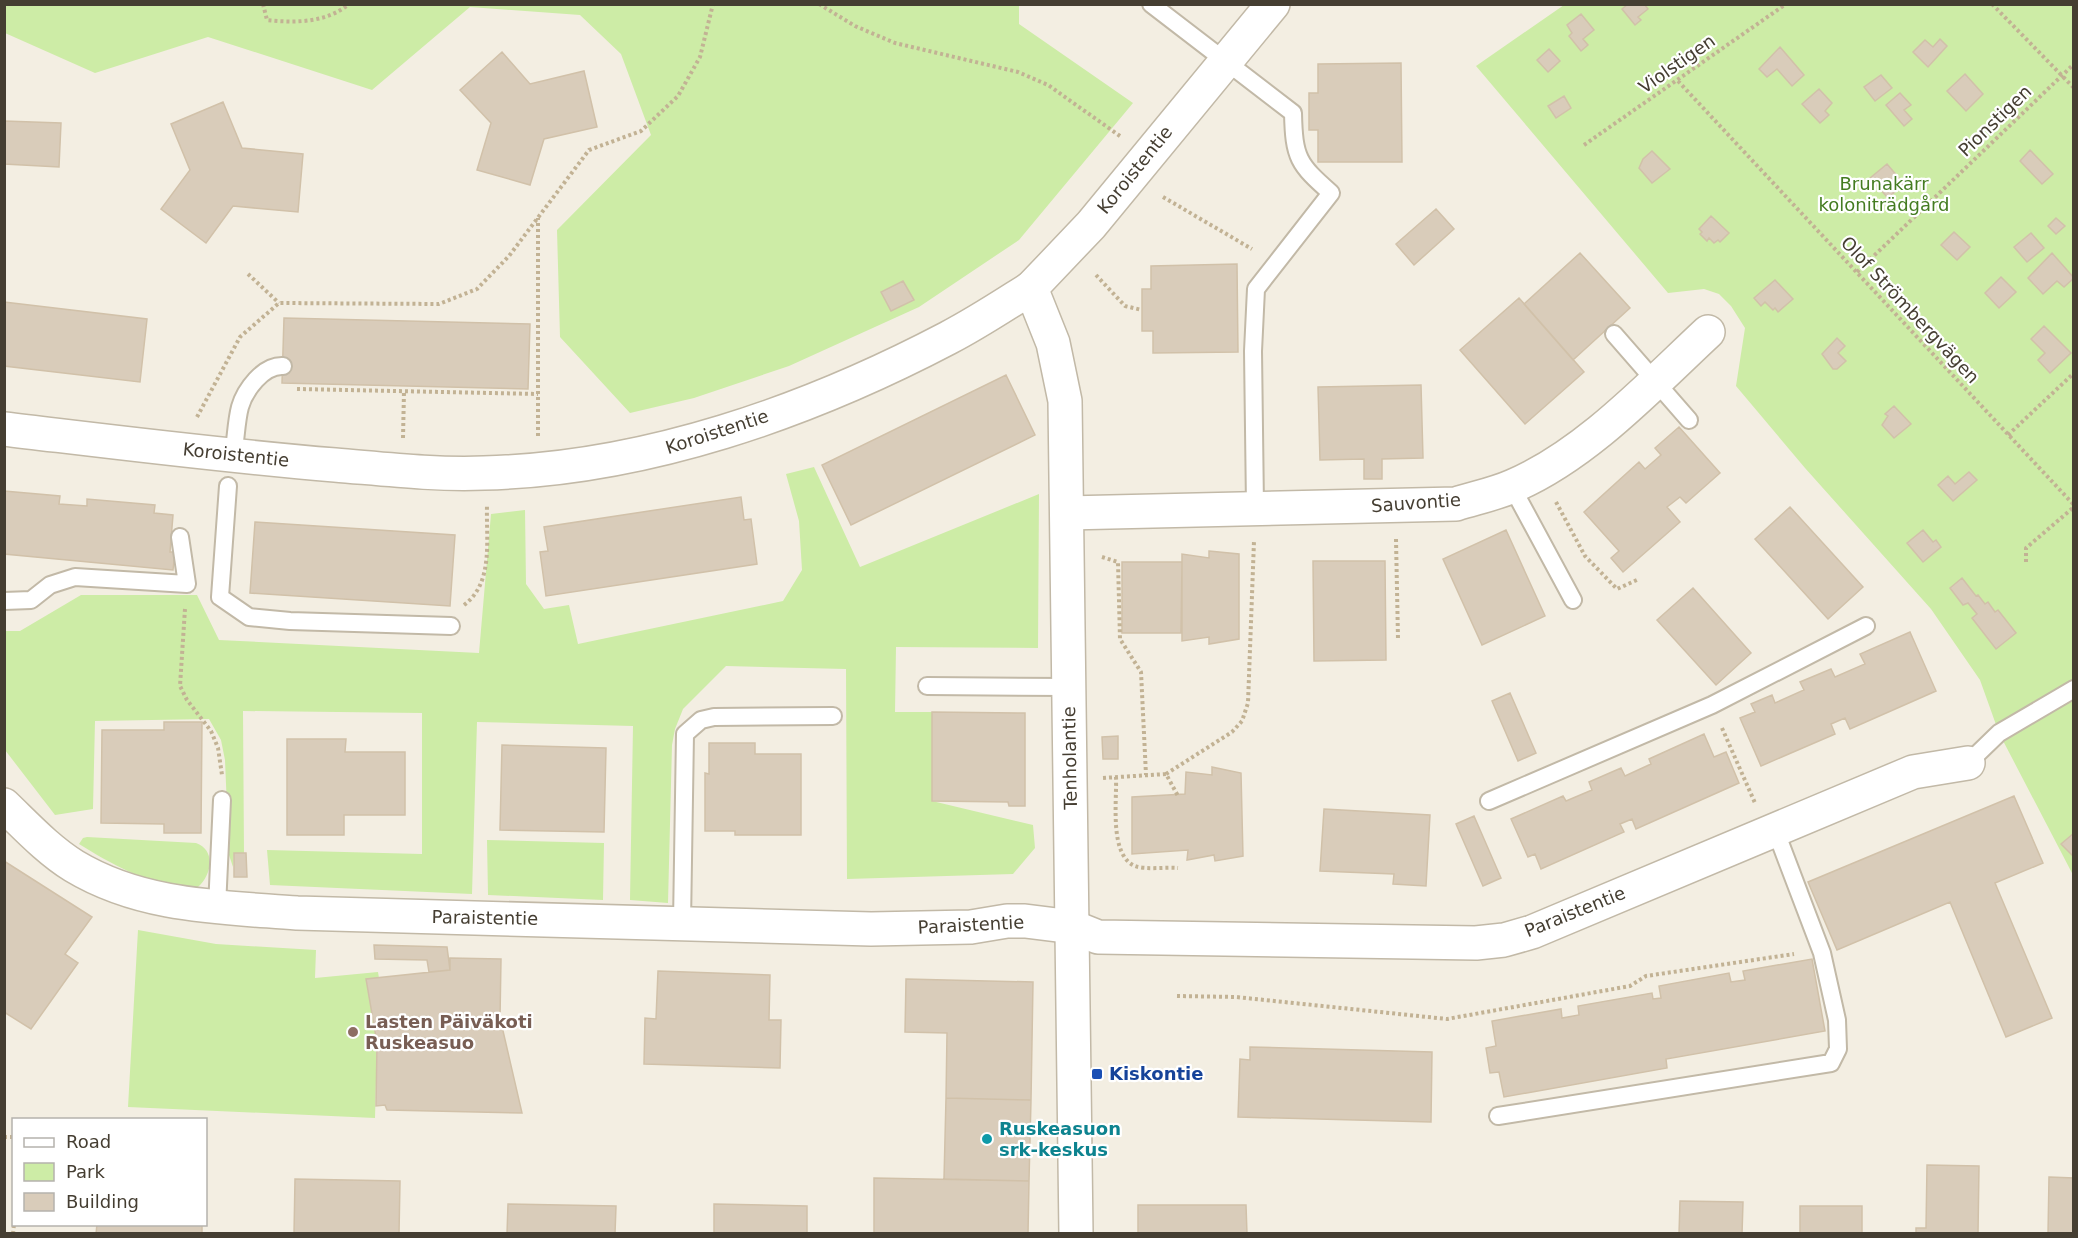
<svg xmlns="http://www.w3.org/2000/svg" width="2078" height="1238" font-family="'DejaVu Sans',sans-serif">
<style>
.green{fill:#cdeca6}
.building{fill:#d9ccba;stroke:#d1c1a9;stroke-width:1.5}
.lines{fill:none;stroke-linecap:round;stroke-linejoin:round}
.service-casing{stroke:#c2b9a7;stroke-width:20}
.minor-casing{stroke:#c2b9a7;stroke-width:36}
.tertiary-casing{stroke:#c2b9a7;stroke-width:36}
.path{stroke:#c2b294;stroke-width:4;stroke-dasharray:3 3;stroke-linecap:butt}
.service{stroke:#fff;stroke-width:16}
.minor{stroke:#fff;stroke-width:33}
.tertiary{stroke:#fff;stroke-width:33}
.education-dot{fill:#8d6e63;stroke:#fff;stroke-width:2}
.transit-dot{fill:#1a4fb4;stroke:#fff;stroke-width:2}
.culture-dot{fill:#0f9aa8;stroke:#fff;stroke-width:2}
.labels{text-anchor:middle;stroke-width:4.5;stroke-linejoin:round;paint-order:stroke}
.street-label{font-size:18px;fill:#453e32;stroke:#fff}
.park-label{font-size:18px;fill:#447c21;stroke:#fff}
.education-label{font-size:18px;font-weight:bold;fill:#785e54;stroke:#fff;text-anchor:start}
.transit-label{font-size:18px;font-weight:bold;fill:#164399;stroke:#fff;text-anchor:start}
.culture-label{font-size:18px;font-weight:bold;fill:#0d838f;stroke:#fff;text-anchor:start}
</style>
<rect width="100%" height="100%" fill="#f3eee2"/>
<path class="green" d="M5,4L1019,5V24L1133,103L1019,240L919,307L789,366L694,398L630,413L560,337L557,230L651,135L621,54L580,15L470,7L372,90L208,37L95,73L5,33Z
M1564,5H2073V875L1999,733L1980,680L1931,609L1805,468L1736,386L1745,328L1731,306L1719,294L1704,289L1668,293L1476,66Z
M814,467L860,567L1039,494L1038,648L896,647L895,712H932V801L1033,825L1035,848L1013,874L847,879L846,669L726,666L683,709L675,729L672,745L668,903L630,900L633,726L477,722L472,894L270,885L267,850L422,854V713L243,711L244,853H234L233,867L229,855L225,760L221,740L209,719L95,721L93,809L55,815L5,750L4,631H20L81,595H197L219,640L479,653L491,514L525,510L526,584L544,609L569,605L578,644L783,601L802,570L799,521L786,474Z
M87,837L196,843C216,850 212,875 198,887C163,893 109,863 79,844L83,838Z
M487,840L604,843L603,900L488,895Z
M138,930L216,944L316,950L315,978L378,972L379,978L366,979L377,1043L375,1118L128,1107Z"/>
<path class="building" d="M1628,4H1644L1648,9L1638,17L1641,20L1635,25L1622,9Z
M1581,14L1594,30L1583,39L1588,45L1581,51L1569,36L1572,33L1567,25Z
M1940,39L1947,46L1928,67L1913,52L1925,40L1933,47Z
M1780,47L1804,75L1792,86L1777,69L1767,77L1759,69Z
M1549,49L1560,61L1548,72L1537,60Z
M502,52L530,84L584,71L597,127L544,139L530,185L477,170L491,123L460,90Z
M1401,63L1402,162H1318V130H1309V93H1318V64Z
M1965,74L1983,94L1966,111L1947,91Z
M1881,75L1892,88L1875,101L1864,87Z
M1819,89L1832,103L1825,111L1829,115L1820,123L1802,104Z
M1900,93L1911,105L1904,110L1912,119L1904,126L1886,105Z
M1564,96L1571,108L1556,118L1548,106Z
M223,102L242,148L303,154L298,212L233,206L206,243L161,209L190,170L171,124Z
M4,121L61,123L59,167L4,164Z
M2030,150L2053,174L2042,184L2020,161Z
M1652,151L1670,169L1652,183L1639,168L1643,159Z
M1887,164L1904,184L1888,198L1870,178Z
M1436,209L1454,229L1414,265L1396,244Z
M1711,216L1729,233L1720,242L1718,240L1714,243L1709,238L1707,241L1700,234L1702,232L1699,229Z
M2056,218L2065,226L2056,234L2048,226Z
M1954,232L1970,247L1957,260L1941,245Z
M2031,233L2044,248L2027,262L2014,247Z
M1580,253L1630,308L1573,360L1524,304Z
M2052,253L2074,278L2064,287L2057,281L2043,294L2028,278Z
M1237,264L1238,352L1153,353V331H1142V289H1151V266Z
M2001,277L2016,292L1999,308L1985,293Z
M1775,280L1793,299L1778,312L1775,308L1773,310L1765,302L1761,306L1754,298Z
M903,281L914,300L891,311L881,292Z
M1519,298L1584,372L1525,424L1460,350Z
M4,302L147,319L140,382L4,366Z
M284,318L530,324L528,389L282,383Z
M2044,326L2071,353L2050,373L2038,360L2045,353L2031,339Z
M1837,338L1845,346L1838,353L1846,361L1837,369H1833L1822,354Z
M1006,375L1035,435L851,525L822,465Z
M1421,385L1423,458L1382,459V479H1364V459L1320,460L1318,387Z
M1894,406L1911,424L1894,438L1882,425L1888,416L1885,414Z
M1679,427L1720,473L1686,503L1680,497L1667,507L1680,522L1623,572L1611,558L1619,551L1584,512L1639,462L1645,469L1661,455L1655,448Z
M1969,472L1977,480L1953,501L1938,485L1948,476L1955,484Z
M4,491L60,496L59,504L87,506V499L155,505L154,513L173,515L170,552H175L173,570L4,554Z
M741,497L744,520L751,519L757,564L546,596L540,552L548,551L544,527Z
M1790,507L1863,587L1828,619L1755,539Z
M255,522L455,535L450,606L250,593Z
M1506,530L1545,616L1482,645L1443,559Z
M1923,530L1933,542L1936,540L1941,547L1923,562L1907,543Z
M1209,551L1239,554V639L1209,644V637L1182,641V554L1209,558Z
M1313,561H1385L1386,660L1314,661Z
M1122,562H1182L1181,633H1122Z
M1962,578L1976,596L1978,595L1985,604L1988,602L1995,612L1998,610L2016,633L1996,649L1972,618L1977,614L1968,603L1963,605L1950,588Z
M1693,588L1751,653L1716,685L1657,620Z
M1910,632L1936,691L1850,729L1845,718L1831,724L1835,734L1761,766L1740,718L1755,712L1751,704L1772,695L1775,703L1804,690L1800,682L1831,669L1835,677L1865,664L1860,654Z
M1510,693L1536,753L1518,761L1492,701Z
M932,712L1025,713V806H1009L1008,802L932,801Z
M164,722H202L201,833H164V824L101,823L102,730H164Z
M1704,734L1714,757L1726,752L1739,783L1636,829L1632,819L1620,824L1624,832L1541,869L1535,854L1528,857L1511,819L1563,796L1566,801L1592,790L1589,782L1621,768L1625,776L1651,764L1649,759Z
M1118,736V759H1103L1102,737Z
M287,739H346L345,752H405V815H344V835H287Z
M709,743H755V754H801V835H735V831H705V773L709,774Z
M502,745L606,748L604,832L500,830Z
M1212,767L1241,773L1243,856L1215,861L1214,855L1187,860L1188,850L1132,854V797L1185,794L1186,772L1212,775Z
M2014,796L2043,863L1995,883L2052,1018L2006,1037L1950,902L1837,950L1808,882Z
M1324,809L1430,815L1426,886L1393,884L1394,874L1320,871Z
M1474,816L1501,878L1483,886L1456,824Z
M2074,833V857L2061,844Z
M234,853H246L247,877H234Z
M4,861L92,917L65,954L78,963L31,1029L4,1012Z
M374,945L447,947L450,970L429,972L427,960L375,959Z
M450,958L501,959L500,1018L522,1113L387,1110L385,1105L376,1106L377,1043L366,979L450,970Z
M1812,959L1825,1031L1666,1059L1667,1068L1504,1097L1499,1072L1490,1073L1486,1048L1496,1046L1492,1021L1561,1009L1562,1018L1579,1015L1578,1006L1652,993L1653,999L1661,998L1659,986L1729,973L1731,982L1745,980L1743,971Z
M658,971L770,975L769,1020H781L780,1068L644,1064L645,1018L656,1019Z
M906,979L1033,982L1031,1100L946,1098L947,1033L905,1032Z
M1250,1047L1432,1052L1431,1122L1238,1117L1240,1059L1250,1060Z
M946,1098L1031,1100L1029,1181L944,1179Z
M1927,1165L1979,1166L1978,1234H1916V1228H1926Z
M2049,1177L2074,1178V1234H2048Z
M874,1178L1029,1181L1028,1234H874Z
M295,1179L400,1181L399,1234H294Z
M1680,1201L1743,1202L1742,1234H1679Z
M508,1204L616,1206L615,1234H507Z
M714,1204L807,1206V1234H714Z
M1138,1205H1246L1247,1234H1138Z
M1800,1206H1862V1234H1800Z
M97,1224H202V1234H96Z"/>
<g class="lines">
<g class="service-casing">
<path id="service" d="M1151,4L1293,113C1294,158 1298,164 1331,193L1256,289L1253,351L1255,507
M1614,334L1689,420
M233,455C236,440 236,422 240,407C245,390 263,365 283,366
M228,486L220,597L249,617L290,621L451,626
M1512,487L1573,600
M4,601L31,600L50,585L75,577L187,584L180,537
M927,686L1069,687
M1968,763L1999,733L2074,689
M1489,801L1712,705L1866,626
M217,907L222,800
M682,923L685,734L701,720L714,717L833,716
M1498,1116L1831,1063L1838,1049L1837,1020L1822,953L1781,845L1772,831"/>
</g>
<g class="minor-casing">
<path id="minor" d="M4,429C114,442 224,456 335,465C384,469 435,475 484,473C645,469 807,412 948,338C977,323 1004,305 1031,288
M1067,513L1456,504C1475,498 1495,494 1513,486C1586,455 1651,385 1708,332
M4,805C26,826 48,850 74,866C142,907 220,907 297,913L871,929L971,927L1007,921H1025L1073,927L1098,937L1476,943L1504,940L1532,932L1913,772L1968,763"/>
</g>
<g class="tertiary-casing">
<path id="tertiary" d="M1076,1234L1065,401L1053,343L1031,288L1091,225L1273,4"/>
</g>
<path class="path" d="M263,4L267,20C295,23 326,23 349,4
M819,4L855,26L895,43L1018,72L1048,85L1120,136
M1992,4L2074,88
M1678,81L2074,505
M1584,145L1786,4
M1163,197L1252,249
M1857,272L2074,64
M248,274L279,303
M1096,275L1125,306L1142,310
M297,389L538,394
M197,417L240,337L279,303L439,304L477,289L509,256L589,150L641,131L678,96L700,57L713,4
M2008,435L2074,373
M538,436V218
M403,438L404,391
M1556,502L1585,556L1617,589L1639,579
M1396,539L1398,639
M1102,557L1118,562L1120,639L1141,672L1146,775
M2026,562V548L2074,507
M464,605C494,583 486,539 487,506
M185,609L180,686L187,700L211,731L218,748L222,775
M1722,728L1755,803
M1166,774L1232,732L1242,721L1248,703L1254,541
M1116,777C1117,802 1109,855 1135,866C1146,870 1165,867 1178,868
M1103,778L1166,774L1178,796
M1177,996L1236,997L1447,1019L1630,986L1646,976L1794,954
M4,1137H14
M13,1234L14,1224"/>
<use href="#service" class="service"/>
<use href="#minor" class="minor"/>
<use href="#tertiary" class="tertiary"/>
</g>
<circle class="education-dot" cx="353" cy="1032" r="6"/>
<rect class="transit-dot" x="1091" y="1068" width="12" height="12" rx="3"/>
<circle class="culture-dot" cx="987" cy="1139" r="6"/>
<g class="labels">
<g class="street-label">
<text transform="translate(1677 64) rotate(-35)" y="6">Violstigen</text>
<text transform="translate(1995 121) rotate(-44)" y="6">Pionstigen</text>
<text transform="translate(1135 170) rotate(-51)" y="6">Koroistentie</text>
<text transform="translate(1910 310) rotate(47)" y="6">Olof Strömbergvägen</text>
<text transform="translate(717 432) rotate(-18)" y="6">Koroistentie</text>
<text transform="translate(236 455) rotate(6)" y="6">Koroistentie</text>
<text transform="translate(1416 503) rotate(-4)" y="6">Sauvontie</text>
<text transform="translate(1070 758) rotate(-91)" y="6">Tenholantie</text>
<text transform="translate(1575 912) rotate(-22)" y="6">Paraistentie</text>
<text transform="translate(485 918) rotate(1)" y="6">Paraistentie</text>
<text transform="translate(971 925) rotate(-3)" y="6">Paraistentie</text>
</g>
<g class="park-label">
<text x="1884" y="190">Brunakärr<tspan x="1884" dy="21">koloniträdgård</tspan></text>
</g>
<g class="education-label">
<text x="365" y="1028">Lasten Päiväkoti<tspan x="365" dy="21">Ruskeasuo</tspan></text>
</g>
<g class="transit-label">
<text x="1109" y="1080">Kiskontie</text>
</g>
<g class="culture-label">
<text x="999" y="1135">Ruskeasuon<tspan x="999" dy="21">srk-keskus</tspan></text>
</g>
</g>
<rect width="2078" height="1238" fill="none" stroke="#453e32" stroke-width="12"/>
<rect x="12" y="1118" width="195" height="108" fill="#ffffff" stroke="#b5b2ad" stroke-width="1.5"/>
<rect x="24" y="1138" width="30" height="9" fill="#ffffff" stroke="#b5b2ad" stroke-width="1.5"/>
<text x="66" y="1148" font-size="18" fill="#453e32">Road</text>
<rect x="24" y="1163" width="30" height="18" fill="#cdeca6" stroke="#b5b2ad" stroke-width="1.5"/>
<text x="66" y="1178" font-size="18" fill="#453e32">Park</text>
<rect x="24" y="1193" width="30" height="18" fill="#d9ccba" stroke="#b5b2ad" stroke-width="1.5"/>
<text x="66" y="1208" font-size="18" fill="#453e32">Building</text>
</svg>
